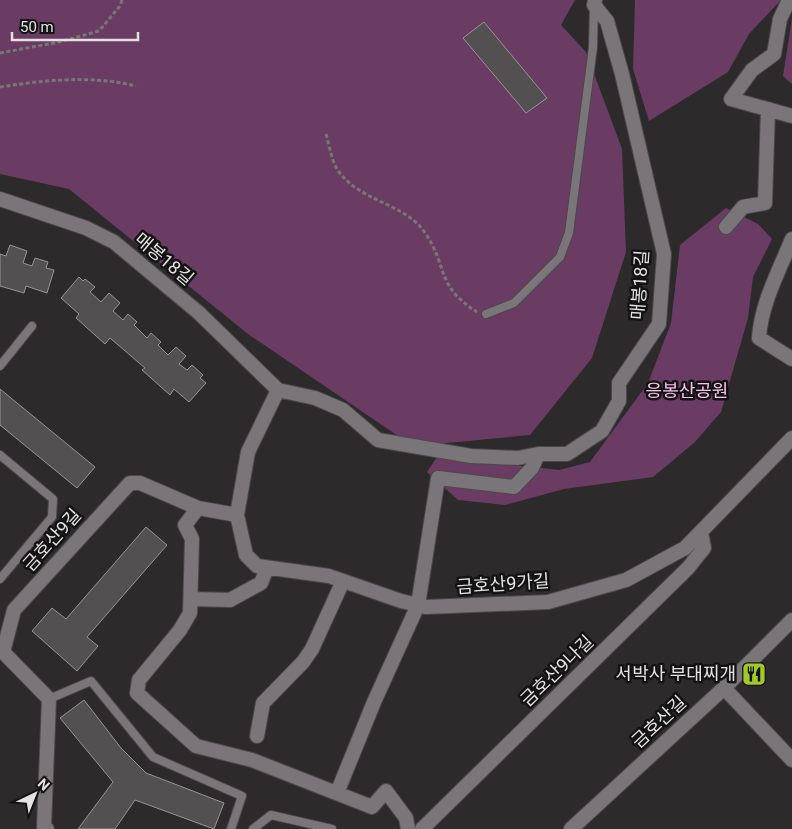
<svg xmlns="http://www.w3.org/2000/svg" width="792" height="829" font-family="Roboto,'Noto Sans KR',sans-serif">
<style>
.green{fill:#6a3c63}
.building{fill:#535052;stroke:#989497}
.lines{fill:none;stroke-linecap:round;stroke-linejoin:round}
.service-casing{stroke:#4b484a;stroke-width:10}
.minor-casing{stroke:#4b484a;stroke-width:16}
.tertiary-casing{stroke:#4b484a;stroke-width:16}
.path{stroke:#787677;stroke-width:3;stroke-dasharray:4 2.5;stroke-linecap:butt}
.service{stroke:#797578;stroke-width:8}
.minor{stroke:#797578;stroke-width:14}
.tertiary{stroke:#797578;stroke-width:14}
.labels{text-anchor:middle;stroke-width:5;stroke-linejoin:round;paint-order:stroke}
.street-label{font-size:18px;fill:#e4e2e3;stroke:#141314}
.park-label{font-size:18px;fill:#f8c2ed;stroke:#141314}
.poi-label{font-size:18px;fill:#e4e2e3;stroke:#141314;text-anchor:end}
</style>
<rect width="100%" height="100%" fill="#2d2a2c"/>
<path class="green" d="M0,0H575L561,25L586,52L622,149L626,252L592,358L530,435L436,444L401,438L248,334L69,189L0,174Z
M635,0H781L749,34L728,72L649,121L633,69Z
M792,18V84L783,76Z
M726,208L758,224L772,239L753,277L748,318L721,412L695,442L653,477L564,489L505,505L458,500L427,472L437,457L559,470L590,462L648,383L671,323L680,245Z"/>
<path class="building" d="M484,22L547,98L526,113L463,38Z
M10,245L27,251L23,263L32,266L35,258L48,262L46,268L54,270L47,293L26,286L24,293L0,286V254L6,256Z
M79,277L83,281L85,279L95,287L90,292L101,302L109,293L120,303L113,311L123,320L128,314L137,322L134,325L147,338L151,333L161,342L158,345L168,355L176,347L186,356L179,364L187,370L192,365L203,375L200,378L206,383L189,402L174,389L170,395L142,370L145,368L110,338L105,344L76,318L79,314L61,298Z
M0,389L95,467L77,488L0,425Z
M146,527L167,545L87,637L98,646L77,671L32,631L52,608L66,619Z
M84,700L121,748L146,773L224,803L214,829L135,800L115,829H78L113,782L60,718Z"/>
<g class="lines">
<g class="service-casing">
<path id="service" d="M486,314L514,303L560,257L569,233L593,47L594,5
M0,366L32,326
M0,455L53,499L52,517L0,579
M49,699L91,681L153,757L242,796L231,829
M253,829L271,815L332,829"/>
</g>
<g class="minor-casing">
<path id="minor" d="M789,0L780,19L774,54L752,70L731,99L792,116
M0,199L86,228L114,242L199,313L278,390L315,398L343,410L378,440L471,456L518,458L538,454H567L602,431L619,401V383L659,324L664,254L622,74L607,21L594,5L595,0
M726,227L743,207L765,203L768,109
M792,239C779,271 761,304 759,338L792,359
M278,390L248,452L237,515L246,555L257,566L329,576L401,601L426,607L548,602L626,580L685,548L792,438
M237,515L198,508L185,525L192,539L190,613L180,630L139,680L137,693L196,746L252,760L372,807L386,791L406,818L408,829
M191,599L230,600L261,583L267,568
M724,688L792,760
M257,736L263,703L303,662L312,649L343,581
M337,793L374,702L418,605L438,478L514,487L532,468L538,454
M47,829L44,827L49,699L3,652L14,610L130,483H140L198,508
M422,829L688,568L704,548L701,532"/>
</g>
<g class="tertiary-casing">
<path id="tertiary" d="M571,829L724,688L792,620"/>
</g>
<path class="path" d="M0,53L59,42L99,31L120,6L122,0
M0,87C45,80 91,75 136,86
M326,134C329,144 331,158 336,167C356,202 404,201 426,234C448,268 436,286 477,312"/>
<use href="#service" class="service"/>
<use href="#minor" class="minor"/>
<use href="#tertiary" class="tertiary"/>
</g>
<defs>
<g id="restaurant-square" transform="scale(1.25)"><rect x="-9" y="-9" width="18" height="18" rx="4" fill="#a1c929" stroke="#141314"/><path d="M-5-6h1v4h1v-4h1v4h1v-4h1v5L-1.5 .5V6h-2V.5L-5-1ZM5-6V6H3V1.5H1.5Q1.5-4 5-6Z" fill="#111"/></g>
</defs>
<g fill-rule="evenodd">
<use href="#restaurant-square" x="754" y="674"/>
</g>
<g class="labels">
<g class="street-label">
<text transform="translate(164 259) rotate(40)" y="6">매봉18길</text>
<text transform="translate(640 285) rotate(-86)" y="6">매봉18길</text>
<text transform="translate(52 540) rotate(-48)" y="6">금호산9길</text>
<text transform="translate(503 584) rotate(-4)" y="6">금호산9가길</text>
<text transform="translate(557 671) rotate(-44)" y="6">금호산9나길</text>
<text transform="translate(659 722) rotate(-43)" y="6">금호산길</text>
</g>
<g class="park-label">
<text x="687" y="397">응봉산공원</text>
</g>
<g class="poi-label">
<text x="736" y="680">서박사 부대찌개</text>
</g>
</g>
<g transform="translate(35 794) rotate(43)" stroke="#141314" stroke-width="4" paint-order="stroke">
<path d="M0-4L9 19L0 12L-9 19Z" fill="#e4e2e3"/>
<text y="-8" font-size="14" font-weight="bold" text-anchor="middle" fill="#e4e2e3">N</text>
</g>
<path d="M12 32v8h126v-8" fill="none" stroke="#e4e2e3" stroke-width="2.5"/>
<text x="20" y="32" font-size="15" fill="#e4e2e3" stroke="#141314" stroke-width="4" paint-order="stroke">50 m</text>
</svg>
